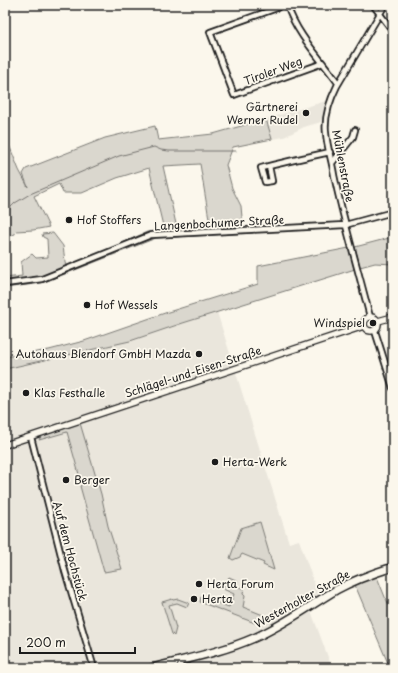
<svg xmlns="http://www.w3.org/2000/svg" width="398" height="673" font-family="'Playpen Sans',sans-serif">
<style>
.built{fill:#eae6dc}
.green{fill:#dad7ce;stroke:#7b7a75;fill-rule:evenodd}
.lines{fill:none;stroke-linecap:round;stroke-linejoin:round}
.stream{stroke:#74726e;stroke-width:1}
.minor-casing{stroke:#1c1c1c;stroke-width:8}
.tertiary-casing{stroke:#1c1c1c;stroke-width:8}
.primary-casing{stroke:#1c1c1c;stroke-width:10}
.minor{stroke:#fbf7ec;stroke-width:4.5}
.tertiary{stroke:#fbf7ec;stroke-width:5.5}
.primary{stroke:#fbf7ec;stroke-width:7}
.poi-dot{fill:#1c1c1c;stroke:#fbf7ec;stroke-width:1.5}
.labels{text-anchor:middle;stroke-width:3.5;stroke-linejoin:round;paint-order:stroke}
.street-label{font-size:11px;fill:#1c1c1c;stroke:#fbf7ec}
.poi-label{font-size:11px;fill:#1c1c1c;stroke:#fbf7ec;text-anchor:start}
</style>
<rect width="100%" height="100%" fill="#fbf7ec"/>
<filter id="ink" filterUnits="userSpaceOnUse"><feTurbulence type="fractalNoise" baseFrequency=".025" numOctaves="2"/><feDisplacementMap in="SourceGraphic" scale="8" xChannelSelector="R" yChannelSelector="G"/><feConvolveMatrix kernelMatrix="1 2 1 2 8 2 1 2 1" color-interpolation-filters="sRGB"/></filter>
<g filter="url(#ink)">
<path class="built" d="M326,101L321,122L304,127L284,137L272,139L266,119Z
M217,312L289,543L299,540L318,594L309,600L311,611L332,668H5V369L130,341Z"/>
<path class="green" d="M266,119L272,139L233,147L226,165L232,188L241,206L243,229H252L253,233L156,238L42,283L5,288V278L22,276L21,262L32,254L36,258L48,257L47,239L43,237L42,234L53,233L63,246L66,269L114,251L113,247L147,232L164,230L149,168L117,178L82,193H63L59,184L34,196L49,227L33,230L16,231L15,234L5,237V135L19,170L28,187L23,174L26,169L105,138L155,126L158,140L213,134ZM200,164L211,231L178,233L163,166Z
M393,237V264L375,263L360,267L355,247Z
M349,248L355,269L183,323L130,341L5,369V357L49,350L84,341L165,313L258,284V266Z
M80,423L101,494L108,526L122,569L104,572L80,486L82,485L67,432L39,440L41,436Z
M260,522L274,570L263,565L264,563L242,554L240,557L233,560L230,558L241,528Z
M229,577L238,581L236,586L244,589L243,594L245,596L243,607L268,617L255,623L200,602L201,597L229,607L234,594L223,589Z
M377,577L385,597L393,613V668H390L355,585L365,580Z
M172,599L173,600L178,599L189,603L187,607L177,603L169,605L176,628L174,636L172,634L162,602Z"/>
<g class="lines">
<path class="stream" d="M5,213L15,203L30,194L119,156L154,147L161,150L169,151H236"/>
<g class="minor-casing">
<path id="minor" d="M287,5C297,35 320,58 338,83
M373,5L393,31
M277,8L210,32L234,95L323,63
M332,163L353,137L355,130
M269,166L272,181L265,182L261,168C284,162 307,157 330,152
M5,284L42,279L151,235L345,225L393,212
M370,317C358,269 344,223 334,175C332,161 327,147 326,133C324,117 330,100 337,86L385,5
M375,331L393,388
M31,437L65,571L94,668
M179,661L181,668"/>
</g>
<g class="tertiary-casing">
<path id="tertiary" d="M364 324a7 7 0 1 1 14 0a7 7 0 1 1-14 0Z
M378,321L393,317
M5,445L364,326"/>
</g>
<g class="primary-casing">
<path id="primary" d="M152,668C186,659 222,652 254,638C284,625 309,606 336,590C354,580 374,573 393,567"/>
</g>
<use href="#minor" class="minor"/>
<use href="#tertiary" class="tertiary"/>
<use href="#primary" class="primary"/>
</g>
</g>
<g class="poi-dot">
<circle cx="306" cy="113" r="4"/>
<circle cx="69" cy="220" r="4"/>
<circle cx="87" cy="305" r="4"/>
<circle cx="373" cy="323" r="4"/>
<circle cx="199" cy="354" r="4"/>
<circle cx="26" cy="393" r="4"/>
<circle cx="215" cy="462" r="4"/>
<circle cx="66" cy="480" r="4"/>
<circle cx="199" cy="584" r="4"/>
<circle cx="194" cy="599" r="4"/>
</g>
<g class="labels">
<g class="street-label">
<text transform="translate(273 71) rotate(-20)" y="4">Tiroler Weg</text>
<text transform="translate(343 166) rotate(79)" y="4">Mühlenstraße</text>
<text transform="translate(219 223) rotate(-3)" y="4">Langenbochumer Straße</text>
<text transform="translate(193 372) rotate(-18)" y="4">Schlägel-und-Eisen-Straße</text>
<text transform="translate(70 551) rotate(75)" y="4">Auf dem Hochstück</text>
<text transform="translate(302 599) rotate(-29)" y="4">Westerholter Straße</text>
</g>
<g class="poi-label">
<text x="298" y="111" text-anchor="end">Gärtnerei<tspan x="298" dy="13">Werner Rudel</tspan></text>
<text x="77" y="224">Hof Stoffers</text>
<text x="95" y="309">Hof Wessels</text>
<text x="365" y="327" text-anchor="end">Windspiel</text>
<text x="191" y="358" text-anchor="end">Autohaus Blendorf GmbH Mazda</text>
<text x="34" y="397">Klas Festhalle</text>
<text x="223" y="466">Herta-Werk</text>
<text x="74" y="484">Berger</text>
<text x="207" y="588">Herta Forum</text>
<text x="202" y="603">Herta</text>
</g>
</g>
<rect width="398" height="673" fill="none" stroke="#fbf7ec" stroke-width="20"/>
<rect x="10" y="10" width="378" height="653" fill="none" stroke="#1c1c1c" stroke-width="1.5" filter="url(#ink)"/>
<path d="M20 647v6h115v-6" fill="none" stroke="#1c1c1c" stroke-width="2"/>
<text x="26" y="647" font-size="12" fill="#1c1c1c" stroke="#fbf7ec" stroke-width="3" paint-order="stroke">200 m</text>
</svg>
